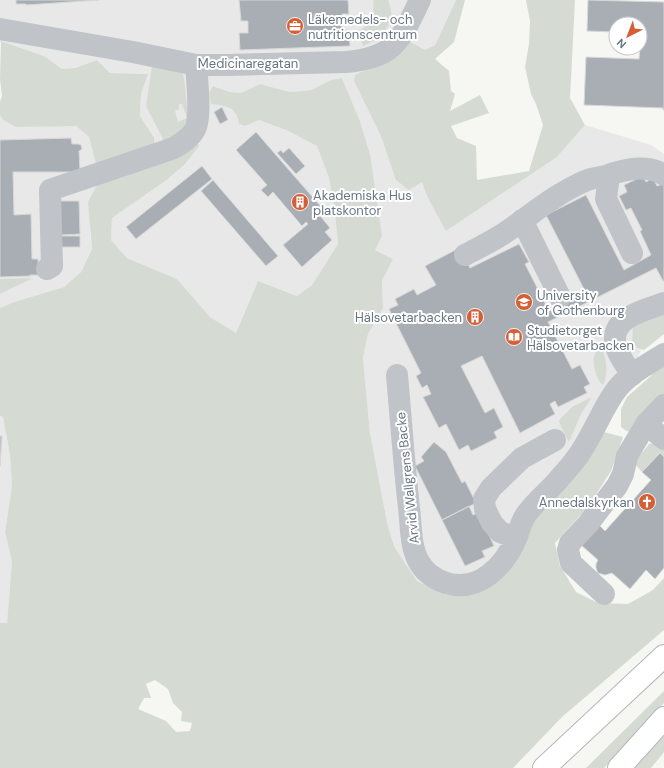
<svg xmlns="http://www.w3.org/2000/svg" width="664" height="768" font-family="'DM Sans',sans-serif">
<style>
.built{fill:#e7e8e7}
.green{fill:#d5dbd3;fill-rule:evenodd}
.building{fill:#a8aeb4;stroke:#d8d8d6}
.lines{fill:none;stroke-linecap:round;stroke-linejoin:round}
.major-casing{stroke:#b4b7bb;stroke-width:24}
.minor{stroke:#c0c3c7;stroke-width:22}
.major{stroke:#fff;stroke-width:22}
.labels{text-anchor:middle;stroke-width:4;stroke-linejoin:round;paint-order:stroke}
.poi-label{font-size:13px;fill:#687582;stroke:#fff;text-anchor:start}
.street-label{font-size:13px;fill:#687582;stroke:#fff}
</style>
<rect width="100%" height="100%" fill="#f6f6f3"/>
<path class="built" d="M0,0H456L435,45L425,50L446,231L557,157L585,125L651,145L664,154V314L637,348L641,350L611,413L522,547L441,593L417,581L395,548L388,527L370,433L363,358L368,334L383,308L382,281L393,259L375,250L370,154L360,121L342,78L331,80L311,90L290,92L260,84L241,93L230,92L214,86L223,104L235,112L245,126L259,120L286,130L317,146L329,178L335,213L338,244L312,285L297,296L258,281L236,333L210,317L177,279L127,258L111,240L112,218L168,179L185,164L154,147V136L140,116L141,94L148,74L110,73L97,60L75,68L62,69L44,56L1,41L0,43Z
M0,115L3,120L56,126H76L89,137L95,160L98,183L90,234L92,249L81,272L64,287L14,302L0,308Z
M0,416L3,417L10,455L12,486L5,532L12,562L7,624L0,623Z"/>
<path class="green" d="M373,0H388C390,5 392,11 391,16C390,31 376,41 363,46L358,31C371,25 375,13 373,0Z
M456,0H465L454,42L435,59L449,71L451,91L455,94L450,111L480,95L489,113L451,126L457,138L476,146L477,180L529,171L543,125L536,104L531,94L525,67L529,44L530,21L526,0H575L570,98L585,125L557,157L446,231L428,198L422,182L409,190L396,180L381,136L354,81L355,75C368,68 388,65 400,54C404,51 407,46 410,42L425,50L435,45Z
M1,41L44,56L62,69L75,68L97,60L110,73L148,74L141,94L140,116L154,137V147L197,142L199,146L185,164L168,179L112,218L111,240L127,258L177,279L210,317L236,333L258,281L297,296L312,285L338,244L335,213L329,178L317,146L286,130L259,120L245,126L239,124C238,108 225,105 211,104L209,93L213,86L230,92L241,93L260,84L290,92L311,90L331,80L342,78L360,121L370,154L382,236L375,250L393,259L382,281L383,308L368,334L363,358L370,433L388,527L395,548L417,581L441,593H469L526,527L600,431L623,437L611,471L588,507L555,543L560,566L576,592L598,603L628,604L653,590L664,578V630L562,717L513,768H0V623H7L12,562L5,532L12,486L10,455L3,417L0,416V308L14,302L64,287L81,272L92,249L88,202L98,183L95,160L89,137L76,126L16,127L3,120L0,115V102L2,96L0,79ZM155,680L168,689L173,703L182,712L181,721L192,723L190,731L176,732L166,721L138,709L144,698H151L146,684Z
M152,66L182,73L184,78L187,106L192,108L183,129L165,143L146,106ZM179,104H182L187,118L178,122L175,111L179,109Z
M33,278L0,294V279Z
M664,314V334L644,350L637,348L632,342L633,327L637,323Z
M600,347H602C606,360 609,372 603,385C594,377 589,354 600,347Z
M664,363V396L633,434L625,430L621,427V409L627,397L651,376L653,370Z
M592,397L581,414L569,442L563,431L559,421L561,418L572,407Z
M654,443L664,448V457L659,453L642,472L634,463L649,444Z
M664,691V703L604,768H586Z
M664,730V752L651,768H630Z"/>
<path class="building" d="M16,0H99L26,5V4H16Z
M239,0H348L349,14H342V30H349L350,46L240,50L239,33H248V21H241Z
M588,0L664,2V110H663V108L584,105L586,57L639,59L640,48V24H616V32L587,31Z
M222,107L228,120L220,124L214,112Z
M256,132L322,208L317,212L330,228L325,232L332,240L302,267L283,245L308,224L306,222L302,226L273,192L268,197L261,190L267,185L236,150Z
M71,138L72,144H78L81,145L82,149L79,151L80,172H13L14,215L31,214L32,259H38L39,275H30V276L0,277V140Z
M289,148L305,166L296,174L277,153L281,150L283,153Z
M202,166L212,179L136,239L126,227Z
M643,176L646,182L653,178L657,186L663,184L664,186V281H663L656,268L548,322L572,369L580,365L590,384L584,387L587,393L558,407L555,401L550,404L555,414L520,433L482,356L461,366L485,413L494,408L503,427L494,432L497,438L471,451L468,445L459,450L446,424L439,428L423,397L431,394L427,385L422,388L416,376L421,373L389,309L398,305L395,299L414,289L417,295L436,285L425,266L461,247L464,257L470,268L519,244L529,262L525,264L549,311L585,291L546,215L586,195L624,270L651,255L640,231L642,230L631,208L626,210L619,196L627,192L624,185Z
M213,180L278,256L266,266L201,191Z
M60,201H79L80,234L60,235Z
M61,236H80V247H61Z
M0,436H2L0,466Z
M434,442L446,452L462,483L465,481L476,503L442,520L415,466L424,461L421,457Z
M660,453L664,457V568L655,579L646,570L630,589L612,573L605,575L598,573L596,568V564L598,560L580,544L598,524L605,531L651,480L642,472Z
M469,506L473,515L479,512L494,546L482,551L485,557L465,566L442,520Z"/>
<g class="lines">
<g class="major-casing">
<path id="major" d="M544,768L664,656
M619,768L664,718"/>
</g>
<path class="minor" d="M0,29L133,52L196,65H228L345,62C395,58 400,41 420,0
M609,175L606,199L632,253
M522,220L560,297
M465,255C478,248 491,242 503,234C530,216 555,194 585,181C593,177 603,178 611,174C628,169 649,164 664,175
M47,269L52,266L50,190L174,148C182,143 193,136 196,127C201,114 197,79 196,65
M397,375C401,420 404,464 409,508C411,522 410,539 415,553C420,568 431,578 446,583C479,593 504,566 516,539C520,529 521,520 528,512C537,500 549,491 559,479C566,471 574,462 580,453C593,434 601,412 614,393C626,375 647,365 664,354
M632,375C626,365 616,353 615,341C613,316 647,310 664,303
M646,424L664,439
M516,538L500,532L492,523L485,509L484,499L491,488L522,458L555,440
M604,594L571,563L568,550L570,543L588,524L617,486L623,474L627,456L646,424L664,405"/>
<use href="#major" class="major"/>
</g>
<defs>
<g id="office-disc" transform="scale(0.9)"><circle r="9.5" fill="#d55f35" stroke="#fff"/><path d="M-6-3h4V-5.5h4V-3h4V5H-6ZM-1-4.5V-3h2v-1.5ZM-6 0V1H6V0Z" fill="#fff"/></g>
<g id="building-disc" transform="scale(0.9)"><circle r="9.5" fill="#d55f35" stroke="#fff"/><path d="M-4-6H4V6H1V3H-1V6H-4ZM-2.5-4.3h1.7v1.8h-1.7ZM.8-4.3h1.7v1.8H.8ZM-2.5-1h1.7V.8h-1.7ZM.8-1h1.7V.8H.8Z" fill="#fff"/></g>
<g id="university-disc" transform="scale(0.9)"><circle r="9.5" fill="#d55f35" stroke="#fff"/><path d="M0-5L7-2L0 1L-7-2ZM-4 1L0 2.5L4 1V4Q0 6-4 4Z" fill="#fff"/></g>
<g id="library-disc" transform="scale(0.9)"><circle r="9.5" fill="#d55f35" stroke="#fff"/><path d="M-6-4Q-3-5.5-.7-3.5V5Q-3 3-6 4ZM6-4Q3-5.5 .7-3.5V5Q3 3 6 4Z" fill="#fff"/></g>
<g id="church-disc" transform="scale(0.9)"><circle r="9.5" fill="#d55f35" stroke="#fff"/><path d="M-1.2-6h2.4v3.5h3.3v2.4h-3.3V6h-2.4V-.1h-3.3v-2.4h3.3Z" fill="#fff"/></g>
</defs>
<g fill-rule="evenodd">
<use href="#office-disc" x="295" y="26"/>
<use href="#building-disc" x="300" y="202"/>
<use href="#university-disc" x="524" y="302"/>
<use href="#building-disc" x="475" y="317"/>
<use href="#library-disc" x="514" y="337"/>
<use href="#church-disc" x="647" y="502"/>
</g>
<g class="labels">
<g class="poi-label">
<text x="308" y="24">Läkemedels- och<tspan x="308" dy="15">nutritionscentrum</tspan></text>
<text x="313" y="200">Akademiska Hus<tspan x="313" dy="15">platskontor</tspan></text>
<text x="537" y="300">University<tspan x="537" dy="15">of Gothenburg</tspan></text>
<text x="462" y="322" text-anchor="end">Hälsovetarbacken</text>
<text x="527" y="335">Studietorget<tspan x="527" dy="15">Hälsovetarbacken</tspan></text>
<text x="634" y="507" text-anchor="end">Annedalskyrkan</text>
</g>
<g class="street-label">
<text x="248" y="68">Medicinaregatan</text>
<text transform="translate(407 478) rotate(-96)" y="5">Arvid Wallgrens Backe</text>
</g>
</g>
<g transform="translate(628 36) rotate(222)"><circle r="19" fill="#ffffff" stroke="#c3c8cd"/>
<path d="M0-3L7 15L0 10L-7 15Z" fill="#d55f35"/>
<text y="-6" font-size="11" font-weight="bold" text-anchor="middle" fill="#687582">N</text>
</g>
</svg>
